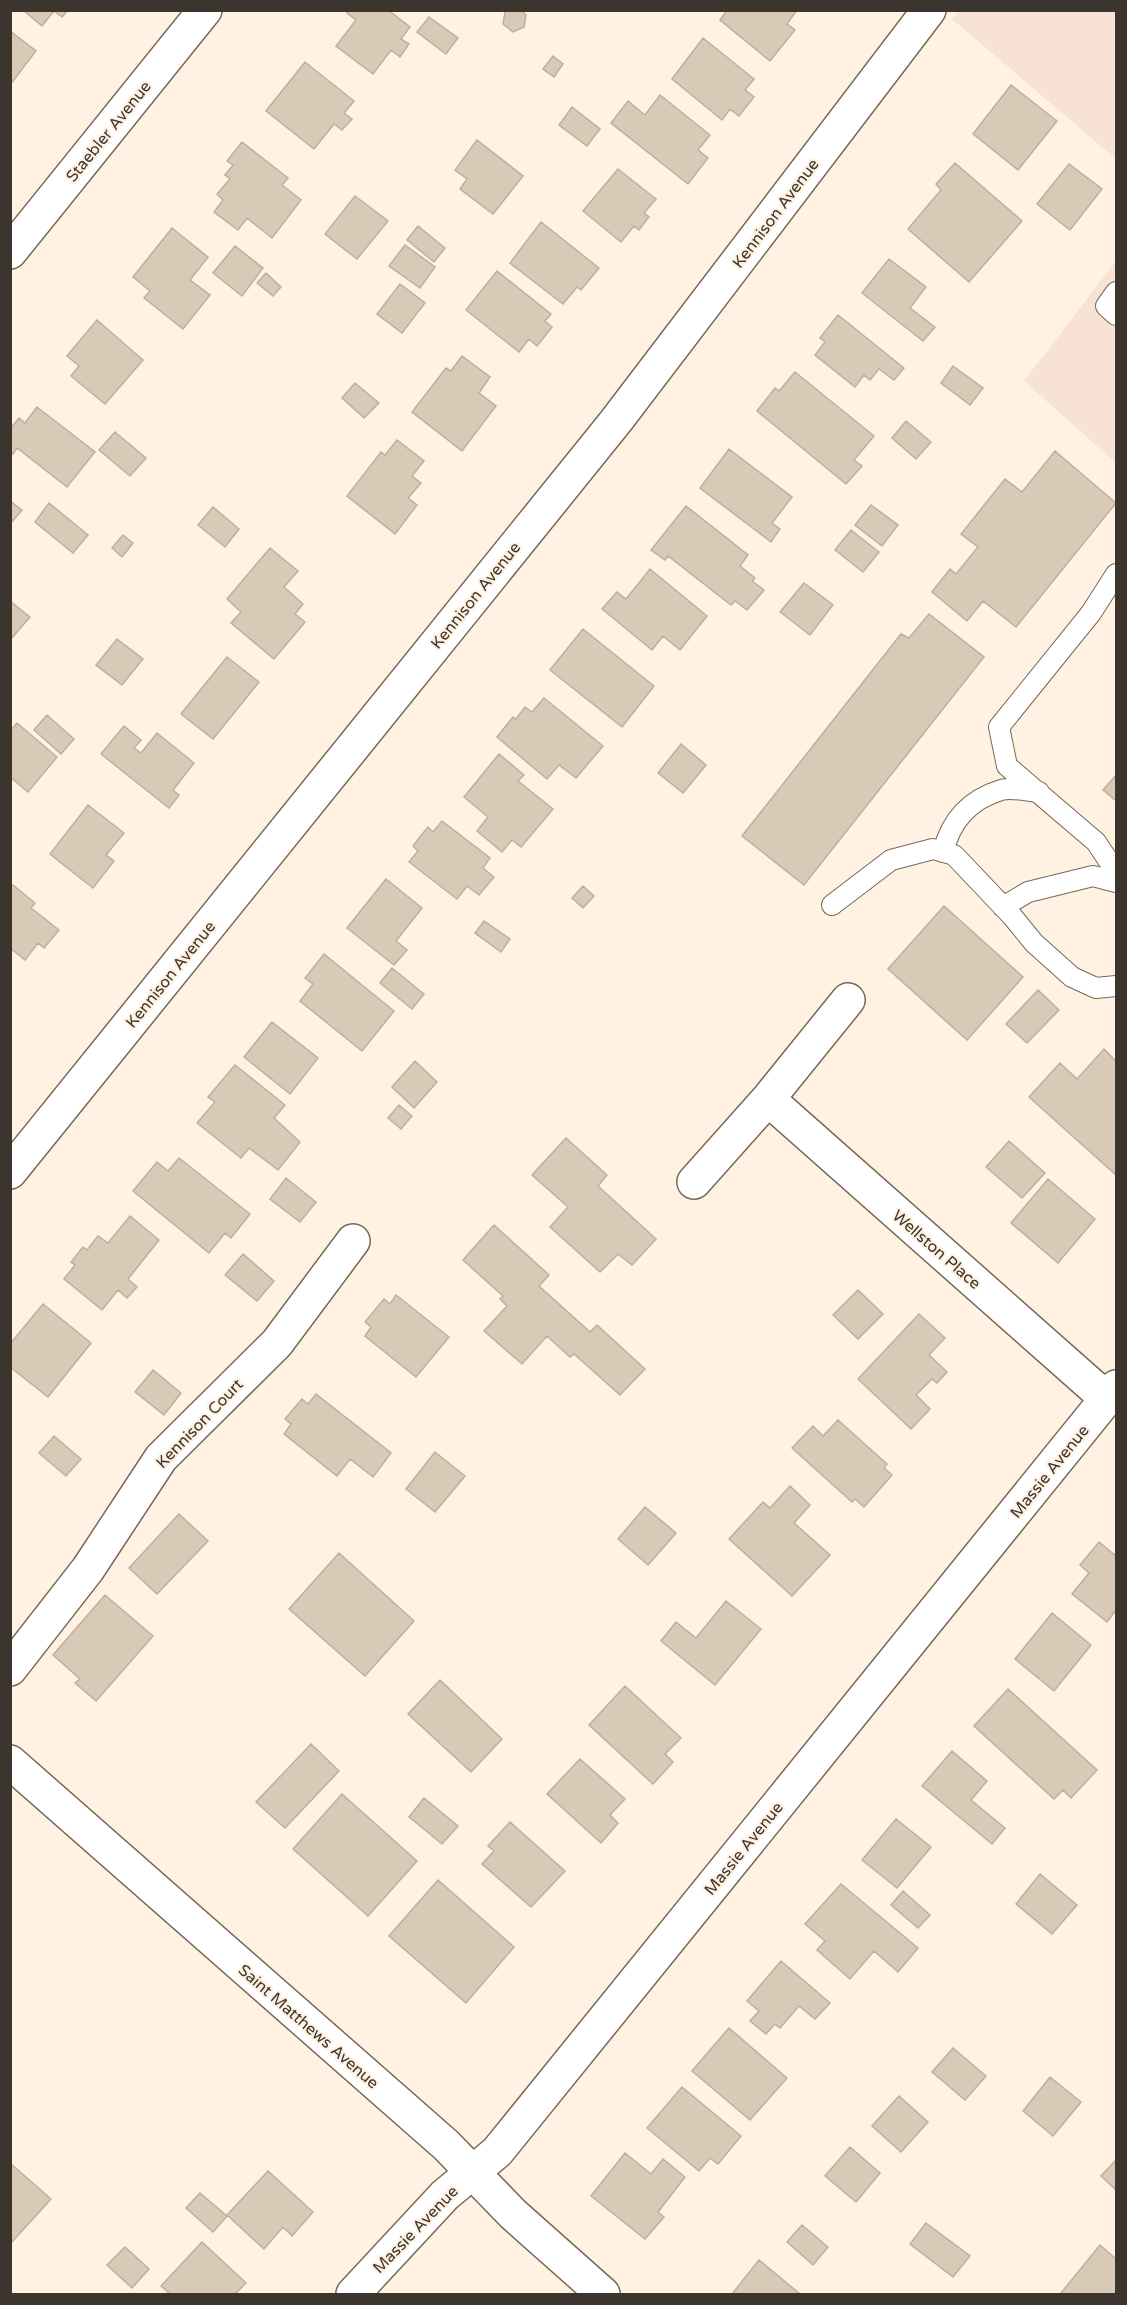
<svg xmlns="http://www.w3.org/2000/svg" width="1127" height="2305" font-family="'Varela Round',sans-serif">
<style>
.commercial{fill:#f7e2d5}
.building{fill:#d9cab8;stroke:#beaf9d;stroke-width:1.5}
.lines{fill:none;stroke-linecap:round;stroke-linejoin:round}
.lane-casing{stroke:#776958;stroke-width:22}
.street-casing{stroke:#776958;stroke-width:36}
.lane{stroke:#fff;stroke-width:20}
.street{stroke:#fff;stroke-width:33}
.labels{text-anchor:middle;stroke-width:4.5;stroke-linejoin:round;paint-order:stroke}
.street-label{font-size:16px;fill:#3b352d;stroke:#fff2e3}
</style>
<rect width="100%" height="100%" fill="#fff2e3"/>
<path class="commercial" d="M960,11H1116V159L952,19Z
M1116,261V463L1024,381Z"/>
<path class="building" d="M23,10H68L62,17L54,11L42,26Z
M349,10H388L410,27L401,39L409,44L400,57L391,50L373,74L336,46L356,20L347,13Z
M509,10H521L526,15L524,27L513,32L503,24L505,12Z
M727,10H797L787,24L795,30L770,61L720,20Z
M429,17L458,38L446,54L417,32Z
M10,31L36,51L10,85Z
M703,38L754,79L745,90L754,97L739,116L730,109L722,120L672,79Z
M553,56L563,64L554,77L543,69Z
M305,62L354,101L344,113L352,119L342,130L334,124L314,149L266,111Z
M1011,85L1057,121L1018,170L973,134Z
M660,95L710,135L698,150L708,158L688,184L611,123L628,101L645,115Z
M572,107L600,129L587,146L559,125Z
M477,140L523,176L493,214L460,189L467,179L455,170Z
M242,142L288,178L282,185L301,200L272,238L247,218L238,230L214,212L223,200L217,194L230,179L225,175L233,165L227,161Z
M955,163L1022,221L969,282L908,229L941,190L936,184Z
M1069,164L1102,189L1070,230L1037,204Z
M618,169L656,199L644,213L649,217L639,230L634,226L621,242L583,211Z
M355,196L388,221L357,259L325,234Z
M541,222L599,268L581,290L577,287L563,304L510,263Z
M418,226L445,248L434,262L407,240Z
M172,228L208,257L190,280L210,295L183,329L144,298L150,291L133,277Z
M405,245L435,267L420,288L389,266Z
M235,246L263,268L242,296L213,273Z
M889,259L926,287L910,308L935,327L923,341L862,293Z
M497,271L551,314L545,321L552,327L537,346L529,339L519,352L466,310Z
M266,273L281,287L273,296L257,283Z
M400,284L425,303L402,333L377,314Z
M838,315L904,368L894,380L879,369L870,380L864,375L855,387L815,355L825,342L820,338Z
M97,320L143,360L105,404L71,376L79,366L67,356Z
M462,356L490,377L479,393L496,406L462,451L412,412L446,368L451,371Z
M953,366L983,388L970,405L941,383Z
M795,372L874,436L854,460L862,466L846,484L757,411L775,388L779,391Z
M355,383L379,403L364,418L342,398Z
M37,407L95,452L67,487L17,448L13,454L10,452V429L19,418L25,423Z
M906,421L931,442L916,459L892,438Z
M115,432L146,458L130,476L99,450Z
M397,440L424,461L412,476L421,483L408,498L417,505L395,534L347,496L381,452L385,455Z
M729,449L792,497L772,523L780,529L771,542L700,488Z
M1055,451L1116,503L1016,627L983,601L967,621L932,592L950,569L956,574L978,547L961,534L1005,479L1022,492Z
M10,501L22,510L10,524Z
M49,503L88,535L73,553L35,522Z
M871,505L898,525L882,546L855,525Z
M686,506L748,555L740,566L755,578L752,581L764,590L747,610L735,601L731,605L668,556L665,560L651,550Z
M213,507L239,529L225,547L198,525Z
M851,530L879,552L863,572L835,550Z
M123,535L133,543L122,557L112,548Z
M270,548L298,571L284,587L303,604L295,614L305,622L274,659L231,623L241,612L227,599Z
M650,569L707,616L680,650L663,636L652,650L602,609L617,592L626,599Z
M804,583L833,605L810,635L780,612Z
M10,601L30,617L10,640Z
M929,614L984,657L804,885L742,836L901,634L909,638Z
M583,629L654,686L622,727L550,670Z
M117,639L143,659L122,685L96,665Z
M227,657L259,682L213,739L181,714Z
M544,698L603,746L576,778L559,765L547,779L497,737L513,717L516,719L525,707L532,712Z
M47,715L74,739L61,754L34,730Z
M17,723L57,757L28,792L10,777V731Z
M124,726L141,740L134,748L141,753L157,733L194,763L173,790L179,795L169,808L101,754Z
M681,744L706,765L683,793L658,773Z
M499,754L524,775L518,781L553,809L521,847L512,840L502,852L477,831L488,817L464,797Z
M1116,775V801L1103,790Z
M88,805L124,833L106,855L114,861L93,888L50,854Z
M442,821L490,858L483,868L494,877L479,895L467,886L457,899L409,862L418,851L413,846L423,833L428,827L433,832Z
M386,879L422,908L396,941L407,950L394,965L347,928Z
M13,885L35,903L31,908L59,930L44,948L38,943L25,960L10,948V888Z
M583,886L594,896L583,908L572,898Z
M944,906L1023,977L967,1040L888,969Z
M484,921L510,939L501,952L475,933Z
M324,954L394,1011L362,1051L300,1001L313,984L305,978Z
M392,968L424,994L412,1009L380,983Z
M1038,990L1059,1010L1027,1043L1006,1024Z
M272,1022L318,1058L290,1094L244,1057Z
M1104,1049L1116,1061V1175L1029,1097L1060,1063L1077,1079Z
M415,1061L437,1082L414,1108L392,1087Z
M235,1065L285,1105L274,1118L300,1142L278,1170L249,1148L241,1158L197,1123L215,1102L208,1097Z
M399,1105L412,1116L401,1129L388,1118Z
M566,1138L607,1175L598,1186L656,1239L632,1265L618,1254L600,1272L550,1227L568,1207L532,1175Z
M1009,1141L1045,1173L1022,1198L986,1167Z
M179,1158L250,1214L231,1238L225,1233L209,1253L133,1191L157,1162L168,1171Z
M286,1178L316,1202L300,1222L270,1199Z
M1048,1179L1095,1219L1058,1263L1011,1223Z
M130,1216L159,1240L128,1279L137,1287L127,1298L118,1290L102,1310L64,1279L75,1265L71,1262L83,1247L87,1250L98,1236L108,1243Z
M494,1225L549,1275L539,1286L590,1332L597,1325L645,1369L620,1395L574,1354L570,1357L547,1336L522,1364L484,1331L507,1306L500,1299L503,1296L463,1260Z
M243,1254L274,1281L257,1301L225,1275Z
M858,1290L883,1314L858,1339L833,1315Z
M396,1295L449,1337L416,1377L365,1336L371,1327L365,1322L384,1299L390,1304Z
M43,1304L91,1343L48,1397L10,1367V1344Z
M919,1314L945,1338L929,1355L947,1372L937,1383L932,1379L916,1395L930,1409L911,1429L858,1379Z
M153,1370L181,1393L164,1415L135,1392Z
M316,1394L391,1453L373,1477L350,1459L337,1476L284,1434L291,1424L285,1419L302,1399L308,1404Z
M838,1420L887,1464L884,1468L892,1475L864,1507L855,1499L852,1502L792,1448L813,1426L823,1436Z
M54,1436L81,1459L66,1476L39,1453Z
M435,1452L465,1476L435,1512L406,1489Z
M790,1486L810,1505L794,1523L830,1555L792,1596L729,1539L763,1502L770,1508Z
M645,1507L676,1533L648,1565L618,1539Z
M179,1514L208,1541L157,1594L129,1568Z
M1099,1542L1116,1556V1610L1107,1622L1072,1594L1089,1573L1080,1565Z
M339,1553L414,1621L365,1676L289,1609Z
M105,1595L153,1636L96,1701L75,1683L80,1679L53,1655Z
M726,1601L761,1629L715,1685L661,1641L676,1622L696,1638Z
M1052,1613L1091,1645L1054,1691L1015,1659Z
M440,1680L502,1739L471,1772L408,1714Z
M625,1686L681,1738L665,1754L673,1762L653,1784L589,1725Z
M1008,1689L1097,1770L1071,1798L1063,1790L1054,1799L974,1726Z
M311,1744L339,1771L285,1828L256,1802Z
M952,1751L987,1781L971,1800L1005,1828L992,1844L922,1786Z
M580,1759L625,1799L610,1815L618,1823L601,1843L547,1794Z
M342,1794L417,1861L368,1916L293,1849Z
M424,1798L458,1826L442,1844L409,1817Z
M896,1819L931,1847L897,1888L862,1860Z
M510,1822L565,1871L531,1907L482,1864L494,1851L488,1846Z
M1040,1874L1077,1905L1052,1934L1016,1904Z
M438,1880L514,1947L466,2003L389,1936Z
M841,1884L918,1948L898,1972L874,1951L850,1979L817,1950L825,1941L805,1924Z
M903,1891L930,1915L918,1928L891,1905Z
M781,1961L830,2003L815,2019L799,2006L780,2028L775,2024L766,2034L750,2021L759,2011L747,2001Z
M729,2028L787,2078L750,2120L692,2071Z
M953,2048L986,2076L965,2100L932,2072Z
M1050,2077L1081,2102L1053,2136L1023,2111Z
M682,2087L741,2136L718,2164L710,2158L699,2171L647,2128Z
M899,2096L928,2122L901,2152L872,2126Z
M850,2147L880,2173L856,2202L825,2176Z
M625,2153L651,2174L663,2159L685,2177L658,2212L664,2217L645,2239L591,2196Z
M1115,2161L1116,2163V2190L1101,2176Z
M10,2163L51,2199L10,2244Z
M268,2171L313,2212L292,2236L283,2227L264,2249L227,2215Z
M200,2193L227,2216L213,2232L186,2208Z
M926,2223L970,2256L953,2277L910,2244Z
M802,2225L828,2247L813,2265L787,2242Z
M202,2242L246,2283L235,2294H170L161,2286Z
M1100,2245L1116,2259V2294H1063L1061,2293Z
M125,2247L149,2269L132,2288L107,2265Z
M759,2260L800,2294H732Z"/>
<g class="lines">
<g class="lane-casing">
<path id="lane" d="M1116,292L1106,306L1116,315
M1116,574L1091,613L999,727L1007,766L1096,842L1116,872
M943,852C951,820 969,800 1001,790C1011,787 1028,791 1039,792
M832,905L891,860L933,849L954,855L1012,916L1034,943L1072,977L1096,988L1116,986
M1003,907L1028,892L1093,876L1116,882"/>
</g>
<g class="street-casing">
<path id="street" d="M10,252L205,10
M768,1099L1107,1399
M10,1172L616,421L929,10
M694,1182L768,1099L848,1000
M10,1669L88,1569L161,1458L277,1343L353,1241
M10,1762L446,2145L513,2214L603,2294
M353,2294L445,2195L497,2152L1116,1387"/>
</g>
<use href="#lane" class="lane"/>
<use href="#street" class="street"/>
</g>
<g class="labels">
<g class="street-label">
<text transform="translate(108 131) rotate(-51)" y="6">Staebler Avenue</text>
<text transform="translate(775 213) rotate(-53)" y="6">Kennison Avenue</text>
<text transform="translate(475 595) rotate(-51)" y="6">Kennison Avenue</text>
<text transform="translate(170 974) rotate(-51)" y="6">Kennison Avenue</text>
<text transform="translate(937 1249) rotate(41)" y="6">Wellston Place</text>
<text transform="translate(199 1423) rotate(-46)" y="6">Kennison Court</text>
<text transform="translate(1049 1471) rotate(-51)" y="6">Massie Avenue</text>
<text transform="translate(743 1848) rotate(-51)" y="6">Massie Avenue</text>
<text transform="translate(309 2026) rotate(41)" y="6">Saint Matthews Avenue</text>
<text transform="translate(415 2229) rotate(-46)" y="6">Massie Avenue</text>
</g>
</g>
<rect width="1127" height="2305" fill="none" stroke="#3b352d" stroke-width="24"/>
</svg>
